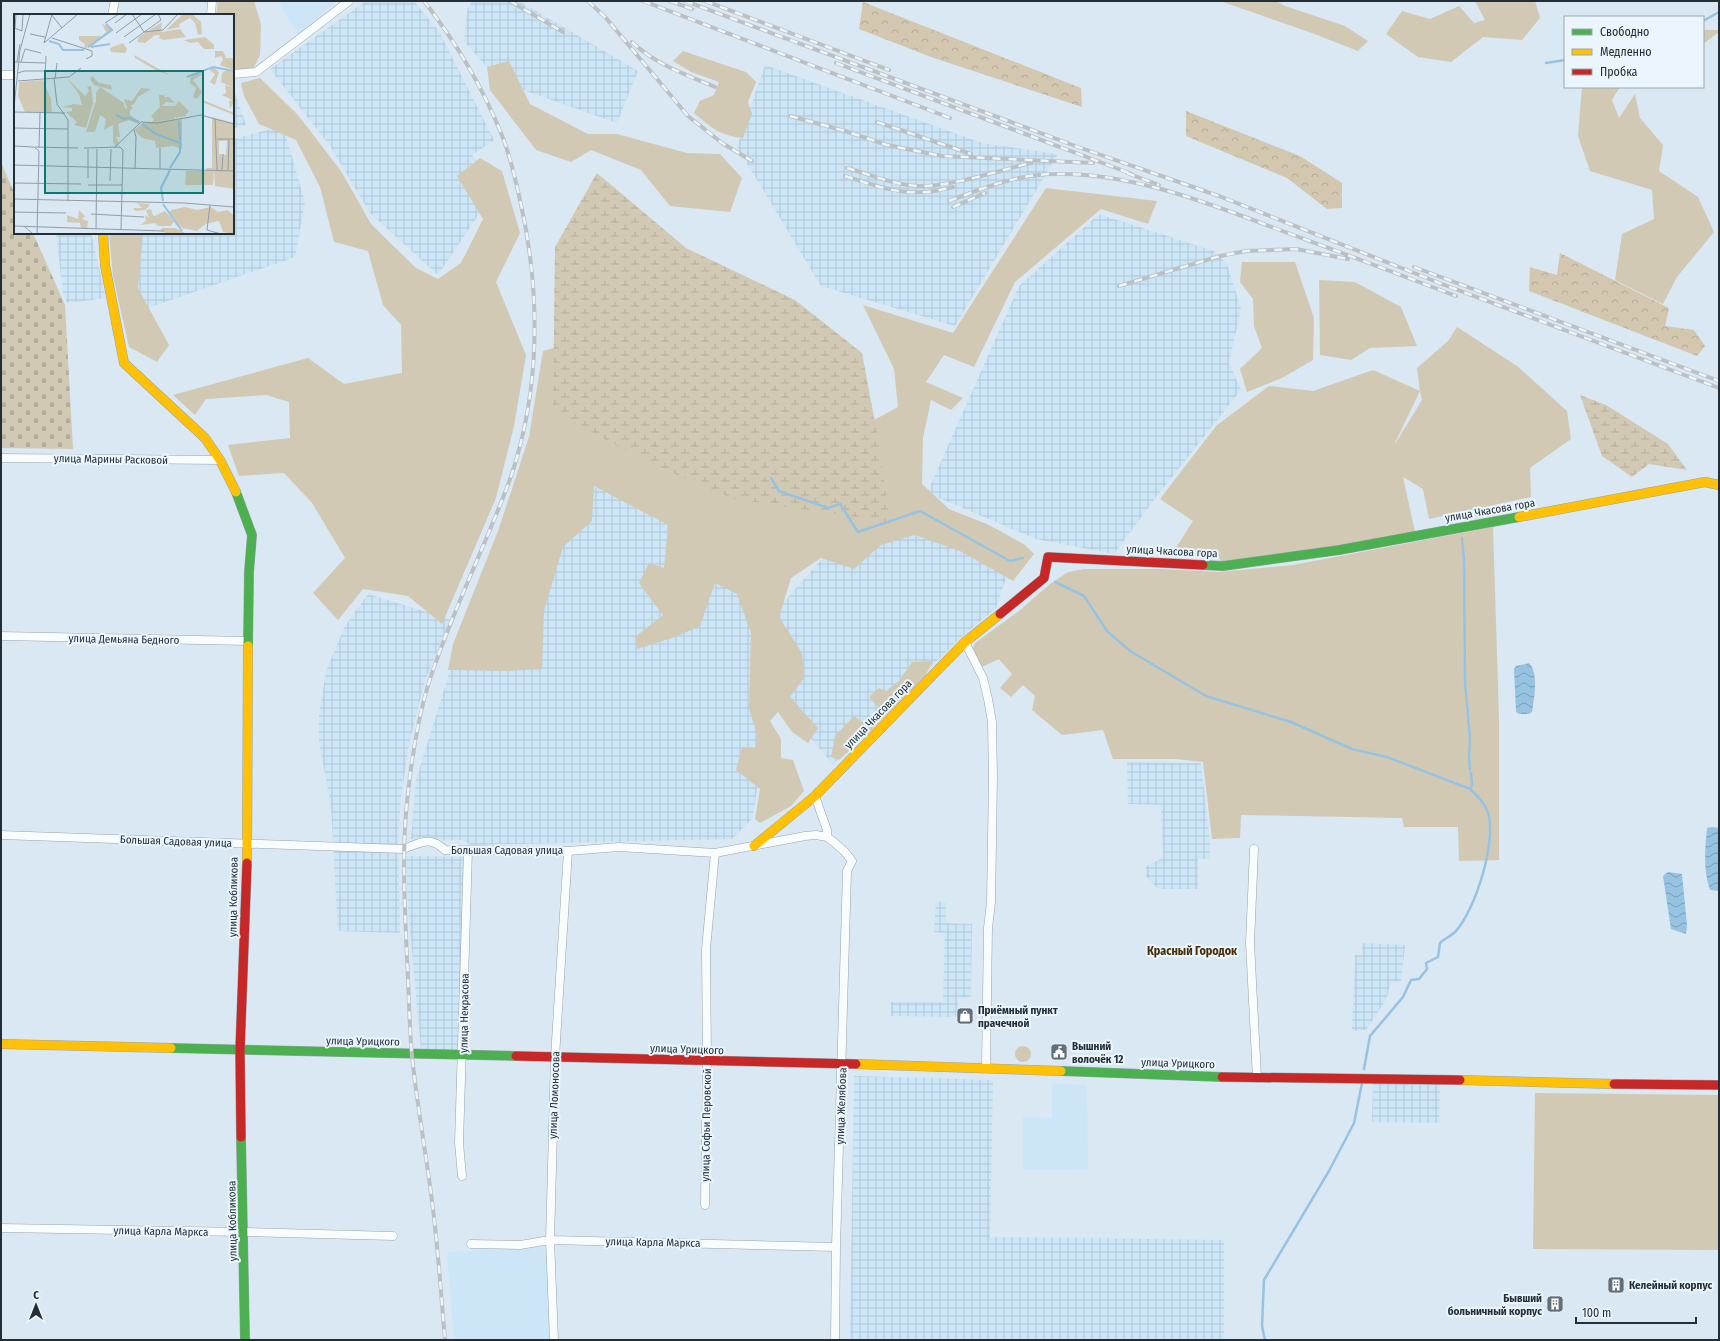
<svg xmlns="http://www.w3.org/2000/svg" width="1720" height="1341" font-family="'Fira Sans Condensed',sans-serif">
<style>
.built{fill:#cce6f8}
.industrial{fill:url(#industrial-grid)}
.green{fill:#d2c9b5;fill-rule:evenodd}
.forest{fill:url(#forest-crowns)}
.wetland{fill:url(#wetland-marsh)}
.cemetery{fill:url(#cemetery-stones)}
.water{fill:url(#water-waves)}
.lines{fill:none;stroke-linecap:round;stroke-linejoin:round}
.stream{stroke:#96c3e1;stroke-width:2.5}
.street-casing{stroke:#99a4ac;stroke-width:9}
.fast-casing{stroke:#99a4ac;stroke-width:10}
.slow-casing{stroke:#99a4ac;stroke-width:10}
.jam-casing{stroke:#99a4ac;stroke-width:10}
.street{stroke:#f9fcfd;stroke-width:8}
.fast{stroke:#4caf50;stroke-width:9}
.slow{stroke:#ffc107;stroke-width:9}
.jam{stroke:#c62828;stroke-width:9}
.rail-casing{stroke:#bcc0c3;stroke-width:4}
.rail{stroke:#eaf5fd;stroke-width:2.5;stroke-dasharray:8;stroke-linecap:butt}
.labels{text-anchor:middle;stroke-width:4;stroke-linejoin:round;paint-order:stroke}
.street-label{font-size:11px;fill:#242e36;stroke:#eaf5fd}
.poi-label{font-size:11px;font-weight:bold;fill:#242e36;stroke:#eaf5fd;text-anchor:start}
.neighbourhood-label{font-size:12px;font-weight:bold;fill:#442f08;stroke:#eaf5fd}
.inset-river{fill:none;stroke:#96c3e1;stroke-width:2}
.inset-road{fill:none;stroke:#919ea7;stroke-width:1}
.view{fill:#0f766e;fill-opacity:0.15;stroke:#0f766e;stroke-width:2}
.inset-edge{fill:none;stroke:#242e36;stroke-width:2}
</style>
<defs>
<pattern id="industrial-grid" width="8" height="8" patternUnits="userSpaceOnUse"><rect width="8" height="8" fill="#cce6f8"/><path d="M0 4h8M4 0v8" fill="none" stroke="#afc6d5"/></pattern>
<pattern id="forest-crowns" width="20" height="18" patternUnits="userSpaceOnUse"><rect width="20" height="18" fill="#d4c7af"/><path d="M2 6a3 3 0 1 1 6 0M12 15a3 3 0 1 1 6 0" fill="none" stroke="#b6ab97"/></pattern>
<pattern id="wetland-marsh" width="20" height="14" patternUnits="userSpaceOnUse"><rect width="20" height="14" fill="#d2c9b5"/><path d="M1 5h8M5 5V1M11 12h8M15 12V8" fill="none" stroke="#b4ad9c"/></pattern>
<pattern id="cemetery-stones" width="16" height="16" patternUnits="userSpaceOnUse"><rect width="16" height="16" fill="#d2c9b5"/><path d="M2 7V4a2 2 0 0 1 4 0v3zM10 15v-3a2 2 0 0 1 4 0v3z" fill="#b4ad9c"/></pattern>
<pattern id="water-waves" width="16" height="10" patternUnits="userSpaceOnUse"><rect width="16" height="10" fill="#96c3e1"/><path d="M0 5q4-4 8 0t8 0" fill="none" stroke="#7a9fb7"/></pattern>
</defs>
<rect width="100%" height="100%" fill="#d9e8f3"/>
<path class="built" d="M278,1H337L298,34Z
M1052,1084L1087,1085L1088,1169L1023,1170V1117L1052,1118Z
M550,1246L549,1340H454L447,1252Z"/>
<path class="industrial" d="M366,1H414L440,33L494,140L472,155L496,189L438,275L370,213L330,146L270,69Z
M472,1H519L638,71L617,123L500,82L464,41L467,10Z
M765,65L982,143L1058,154L955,326L821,286L737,147Z
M233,87L246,125L233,129Z
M283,126L305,202L295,257L122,317L116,233H233V139Z
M1099,214L1214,251L1227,264L1241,309L1229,363L1241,390L1157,496L1114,554L1036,539L927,493L1019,286Z
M56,233H91L106,298L67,303L63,292Z
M526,461L669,515L741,585L759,628L757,791L752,819L732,839L471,845L462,840L411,839L416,780L458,645Z
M914,524L1008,572L996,608L959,639L833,764L782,705L773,615L831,548Z
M368,594L450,619L424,684L409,745L401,796L398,843L400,933L338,931L331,806L319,742V715L326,671L345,626Z
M1127,762L1201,763L1210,843V859H1198V889H1158L1146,876V866L1163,858L1161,805L1128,804Z
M406,856L464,857L461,1051L421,1050L408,908Z
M936,902H946V923L972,924L971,997L958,998V1017L891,1016V1002H943L945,933L934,932Z
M1362,943L1405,945L1401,981L1391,982L1386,1000L1366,1030L1352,1031L1355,955H1362Z
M854,1076L993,1080L990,1237L1224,1240V1340H850Z
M1373,1083L1440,1084L1439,1123L1372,1122Z"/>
<path class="green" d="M218,1H254L261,24L260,55L253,69L233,70V15H216Z
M1220,1H1276L1285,6L1345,26L1368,41L1358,51L1312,33Z
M1475,1H1535L1540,18L1522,40L1483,37L1451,62L1418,57L1386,34L1402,11L1430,19L1459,6L1474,23L1485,20Z
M1703,30H1719V32L1703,44Z
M683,51L746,72L756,82L748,102L752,114L743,138C719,135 713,129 694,113L700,101L714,95L719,82L691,72L673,61Z
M509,61L530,104L588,134H617L687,153L720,154L742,178L730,212L670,206L641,170L591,150L571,162L536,150L490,90L487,67Z
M260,78L298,115L341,171L371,224L416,268L438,279L461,263L483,219L457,176L480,158L502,171L520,233L496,282L526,355L514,426L496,498L442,624L408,596L363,589L338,620L313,593L345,558L312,503L284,473L239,476L228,445L290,438L289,402L266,395L206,399L195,415L173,395L308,358L344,384L402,373L401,325L383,305L368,251L334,242L320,187L296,140L259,124L244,96L241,83Z
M1582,87H1620L1612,100L1619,118L1635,94L1640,118L1663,145L1659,171L1698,197L1714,232L1677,277L1663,304L1615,280L1622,234L1654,219L1652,190L1590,171L1578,136Z
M1046,188L1157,201L1148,224L1101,209L1015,282L974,367L944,355L926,382L963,398L951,410L931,400L923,438L922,484L949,509L989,525L1025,545L1034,554L1013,581L962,552L915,535L881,545L854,569L821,558L791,578L779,617L802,653L804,678L790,697L818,728L808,743L792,732L778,712L770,721L781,739V758L793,760L804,791L791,806L760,823L755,819L760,789L736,770L742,747L756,748L757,735L749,708L751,633L737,594L715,583L700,626L675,637L637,649L635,637L663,615L639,583L649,563L664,568L668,525L594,486L592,521L563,547L544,611L542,669L506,671L448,670L453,644L498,531L529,437L543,351L590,337L828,445L898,407L894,369L863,305L953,333Z
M109,233H142L143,234L138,288L169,345L157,362L129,347L113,276Z
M1242,262H1295L1314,318L1313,360L1282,378L1247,392L1240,369L1262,348L1254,326L1253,299L1240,282Z
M1319,280L1355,282L1401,307L1417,346L1370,348L1351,360L1320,355Z
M1457,327L1517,366L1567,411L1571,439L1530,468L1531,497L1429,519L1423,489L1403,477L1415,532L1317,550L1221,562L1219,557H1170L1193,521L1160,499L1216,426L1269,386L1313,391L1373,370L1420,391L1417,368L1448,341ZM1420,391L1422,400L1395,444V443Z
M1493,527L1499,718V860L1459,861L1458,827H1404L1402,818L1241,815L1240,838L1212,839L1203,762L1177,759H1113L1103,730L1062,735L1032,710L1035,696L1023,685L1011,697L1000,688L1012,674L999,659L982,667L973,649L975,643L1019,611L1050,584L1068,572L1084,569H1163L1219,572L1293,565Z
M933,661L925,676L869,733L839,760L831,757L835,736L854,716L867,725L879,713V708L869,697L879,688L886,691L899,681L912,662Z
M1015 1054a8 8 0 1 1 16 0a8 8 0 1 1-16 0Z
M1535,1093L1719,1095V1250L1533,1249Z"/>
<path class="forest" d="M863,2L1081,88L1082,107L931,57L859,29Z
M1186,111L1300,156L1342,183V208L1327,209L1287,178L1186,136Z
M1560,253L1669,308L1665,326L1694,330L1705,346L1697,356L1529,291L1530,267L1557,275Z"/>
<path class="wetland" d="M597,173L686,248L795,300L862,353L877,433L890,522L734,499L654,465L553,412L555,247Z
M1580,395L1606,405L1668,444L1687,470L1649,464L1632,477L1602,456Z"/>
<path class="cemetery" d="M1,163L15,194V233H33L65,305L73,449L1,448Z"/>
<path class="water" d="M1529,663C1539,673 1534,699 1532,712L1529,714H1519L1516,712L1514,669L1516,666Z
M1712,827L1719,828V891L1710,890C1703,870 1705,849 1707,828Z
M1668,872L1682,874L1687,925L1686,934L1671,929L1663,876Z"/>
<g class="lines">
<path class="stream" d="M1703,21L1719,12
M1546,63L1565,60
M771,478L779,491L828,508L840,504L858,532L920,511L1010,561L1023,558
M1462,538L1464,561L1465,683L1470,738L1469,757L1470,770
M1055,582L1084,596L1107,631L1130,651L1206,696L1291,722L1352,749L1387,757L1470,789C1476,795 1482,800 1486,808C1500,834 1475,912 1455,932C1451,936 1444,939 1440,943L1438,957L1426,963L1427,969L1419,979L1411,980L1403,997L1370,1036L1364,1069
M1470,789L1472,785L1471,773
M1265,1340L1262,1326L1264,1280L1329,1171L1354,1123L1362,1083"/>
<g class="street-casing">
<path id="street" d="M112,15L115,1
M211,15L212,1
M233,74L256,72L349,1
M1,75H15
M1,458L220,460
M1,636L248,641
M965,642L983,678L988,699L992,722L993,776L991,902L988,928L986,1068
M815,796L827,830V837
M1,835L403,849C421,843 429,835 445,850L568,851L619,847L715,853L805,836L816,835L827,837L835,843L845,852L852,861L847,871L836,1247L835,1340
M1254,849L1250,943L1257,1078
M462,1176L459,1143L468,850
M705,1205L707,1061L706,949L715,853
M1,1228L244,1232L393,1236
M471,1244L520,1245L550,1240L836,1247
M554,1340L550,1240L555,1057L568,851"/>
</g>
<g class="fast-casing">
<path id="fast" d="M236,492L252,535L249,572L248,646
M1203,565L1223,566L1339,550L1519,517
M171,1048L516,1056
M1061,1071L1222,1077
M241,1137L245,1340"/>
</g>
<g class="slow-casing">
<path id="slow" d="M103,233L105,265L124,363L205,438L220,460L236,492
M1519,517L1705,482L1719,485
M754,846L815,796L965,642L1000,614
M247,863L248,646
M1,1044L171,1048
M856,1064L1061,1071
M1460,1080L1614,1084"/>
</g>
<g class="jam-casing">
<path id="jam" d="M1000,614L1044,578L1048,557L1203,565
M516,1056L856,1064
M1222,1077L1460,1080
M1614,1084L1719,1085
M241,1137L240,1050L247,863"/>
</g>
<use href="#street" class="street"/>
<use href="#fast" class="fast"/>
<use href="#slow" class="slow"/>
<use href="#jam" class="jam"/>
<g class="rail-casing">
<path id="rail" d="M424,1C455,41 482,86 501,133C510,155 515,177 520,200C541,292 541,392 509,482C484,549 451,614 429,682C416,724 410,769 406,813C402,861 405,910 407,959C409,991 409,1024 412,1056C417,1105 426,1153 432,1201C438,1247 441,1294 445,1340
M510,1L563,32
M588,1L606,18L688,116L722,143L752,161
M643,1L950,118
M670,1L692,9
M685,1L1078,147L1219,196L1442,284L1719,388
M705,1L889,70
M632,42C655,64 686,75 715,87
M836,63L1132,174
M790,116L845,131L887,145L942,156L1093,163
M877,122L971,154
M847,168C872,175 899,187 925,186C960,184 997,171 1031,163
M1127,173L1159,185
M845,176C885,189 910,199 953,187
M949,201C983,188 1018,174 1055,174C1129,172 1208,203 1277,229C1337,251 1396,273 1456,296
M953,207L985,193
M1414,267L1719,381
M1119,286L1220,256L1246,251L1296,249L1348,259"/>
</g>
<use href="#rail" class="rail"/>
</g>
<defs>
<g id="shop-square" transform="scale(0.9)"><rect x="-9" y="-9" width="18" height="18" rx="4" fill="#636f78" stroke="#eaf5fd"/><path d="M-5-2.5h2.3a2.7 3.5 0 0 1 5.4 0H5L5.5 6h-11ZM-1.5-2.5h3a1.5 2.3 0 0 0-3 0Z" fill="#fff"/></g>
<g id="civic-square" transform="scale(0.9)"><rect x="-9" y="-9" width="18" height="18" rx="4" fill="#636f78" stroke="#eaf5fd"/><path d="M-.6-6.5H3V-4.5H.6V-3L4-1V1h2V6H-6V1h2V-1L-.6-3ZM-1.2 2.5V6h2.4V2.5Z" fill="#fff"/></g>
<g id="building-square" transform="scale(0.9)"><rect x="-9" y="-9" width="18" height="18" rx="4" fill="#636f78" stroke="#eaf5fd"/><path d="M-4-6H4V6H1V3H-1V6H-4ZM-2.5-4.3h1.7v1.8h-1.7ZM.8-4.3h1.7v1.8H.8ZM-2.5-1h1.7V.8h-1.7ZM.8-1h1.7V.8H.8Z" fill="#fff"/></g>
</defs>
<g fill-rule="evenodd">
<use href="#shop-square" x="965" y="1016"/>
<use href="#civic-square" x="1059" y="1052"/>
<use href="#building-square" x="1616" y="1285"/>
<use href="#building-square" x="1555" y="1304"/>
</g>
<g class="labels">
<g class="street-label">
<text transform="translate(111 459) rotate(1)" y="4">улица Марины Расковой</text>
<text transform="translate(1490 510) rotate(-10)" y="4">улица Чкасова гора</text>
<text transform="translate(1172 551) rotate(3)" y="4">улица Чкасова гора</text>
<text transform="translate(124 639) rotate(1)" y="4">улица Демьяна Бедного</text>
<text transform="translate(878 714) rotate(-46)" y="4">улица Чкасова гора</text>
<text transform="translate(176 841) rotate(2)" y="4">Большая Садовая улица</text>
<text x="507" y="854">Большая Садовая улица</text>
<text transform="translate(233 897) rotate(-89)" y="4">улица Кобликова</text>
<text transform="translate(464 1013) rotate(-89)" y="4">улица Некрасова</text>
<text transform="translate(363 1041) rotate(1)" y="4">улица Урицкого</text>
<text transform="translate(687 1049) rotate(2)" y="4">улица Урицкого</text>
<text transform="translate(1178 1063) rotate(2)" y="4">улица Урицкого</text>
<text transform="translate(554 1095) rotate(-88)" y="4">улица Ломоносова</text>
<text transform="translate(841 1106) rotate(-88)" y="4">улица Желябова</text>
<text transform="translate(706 1125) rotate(-89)" y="4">улица Софьи Перовской</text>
<text transform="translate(232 1221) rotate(-91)" y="4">улица Кобликова</text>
<text transform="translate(161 1231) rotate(1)" y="4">улица Карла Маркса</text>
<text transform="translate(653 1242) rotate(1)" y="4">улица Карла Маркса</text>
</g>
<g class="poi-label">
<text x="978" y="1014">Приёмный пункт<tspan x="978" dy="13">прачечной</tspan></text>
<text x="1072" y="1050">Вышний<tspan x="1072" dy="13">волочёк 12</tspan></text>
<text x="1629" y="1289">Келейный корпус</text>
<text x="1542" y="1302" text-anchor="end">Бывший<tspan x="1542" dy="13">больничный корпус</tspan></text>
</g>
<g class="neighbourhood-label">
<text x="1192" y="955">Красный Городок</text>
</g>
</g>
<g transform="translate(14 14)">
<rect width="220" height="220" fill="#d9e8f3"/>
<path d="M169,0H178L187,8L188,20L184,21L181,9L176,4L165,10L166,13L152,16ZM148,8L147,18L166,15L172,23L149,26L145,24L146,21H141L131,29L123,28L125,23ZM191,23L200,31V35H190L184,28L176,29L170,26ZM109,29L113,35L111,39L97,38L96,34ZM201,37H209L212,44H220V56L206,51L209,45L207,42L201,44ZM120,41L149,57L156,61L143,57L121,44ZM199,53L205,58L201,71L196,68L201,60L195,56ZM183,60H189L179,66L188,78L183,85L179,83L182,74L176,69V64ZM78,62L85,69L97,71L98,76L80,71L76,65ZM53,64L71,82L75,77L73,73L77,72L79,89L72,114L60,111L63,108L52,98L58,97V94L47,93L60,90L68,91L65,80ZM211,71L220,74V88L216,95L215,87L218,86L208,81L212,79ZM127,74L137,75L124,83L120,90L116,92L119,93L116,97V101L126,108L124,110L115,106L104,110L106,123H102L105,129L101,132L99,127V111L90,116L92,105L86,101L81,118H72L81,89L85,88L102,100L113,94L110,85L118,87ZM145,81H150L152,86V83H155L161,89L152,88L148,92H161L165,87L175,97L171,102L162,104L160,101L161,105L138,108L140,105L137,102L146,93ZM198,103L220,109V175L201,172L200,157L199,171H171L172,157H193L192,154H198ZM205,127H213L212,141L205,140ZM168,105V135L159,132L142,134L141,127L128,124L120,116L129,109ZM123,189L135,190L136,191L131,196L121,197L119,194H128ZM65,196L71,202L68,205L74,207L73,214H67L66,209L53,208V201L64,205ZM151,197L160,207L157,212H144L141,209L126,211L132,207L131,201L138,206L137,204Z" fill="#d2c9b5" fill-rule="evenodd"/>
<path d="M189,86L220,99V101L188,88ZM171,193L183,196L197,193L204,198L214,196L220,202V220L209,218L205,207L170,214L166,212L156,199L157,196ZM149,214H161L173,220H154L146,216Z" fill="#d4c7af"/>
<path d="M88,10L99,15L77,33L70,34L71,30L65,26V22H88L92,18ZM213,56L220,58V74L207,68L208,59ZM86,73L110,89L113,105L98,102L82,95V79ZM137,195L139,202L153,200L158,209L150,211L147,210L149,208L136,206L132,196ZM194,208L183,217L168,214L169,212Z" fill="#d2c9b5"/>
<path d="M29,66L37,85L38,98H11L4,82L5,68Z" fill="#d2c9b5"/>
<path class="inset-river" d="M35,27L45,30L49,36H70M74,33L98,16L92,10M77,33L96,30M173,63L199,53L220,57M102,101L110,105L115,104L125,108M165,107L166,127M128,110L142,120L166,129M156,154L166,138V128M149,187L147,174L156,156M149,190L168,217"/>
<path class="inset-road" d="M37,0L48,14M118,0L130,18L149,16L164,0M91,9L105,0M101,9L113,0M0,14L8,17L9,0M1,14L2,0M102,19L128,0M16,20L31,23M110,23L142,0M38,24L78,37V42L72,45M30,29L64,0M30,29L38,0M115,29L147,6L144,0M0,48L31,49M3,48L6,30M7,48L11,35L27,39M4,59L10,57H31M31,64L32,42M40,64L43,90L54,106V187M41,64L43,49M4,67L55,63L67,54M0,93L6,36L16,0M0,98L51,99M201,105L220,110M0,114L54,115M120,116L122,123L121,155M203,125H220M0,132L20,133L25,137L23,220M21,133L64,134M25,134L26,99M70,134L106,133L109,136L107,216M100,134L127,108L143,109L187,101L201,105L203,156M146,134V155M0,151L220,157M208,156L209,140M214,156L215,125M74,164V135M96,167L97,135M0,169L67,170M74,171H108M0,185L170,189L220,193M196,191L193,216L207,220M0,198L52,199M77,200L130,203M0,212L150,217M10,212L19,220M82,215L83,135"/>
<path class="view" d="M31,57H189V179H31Z"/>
<rect width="220" height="220" class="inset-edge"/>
</g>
<rect width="1720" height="1341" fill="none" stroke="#242e36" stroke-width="4"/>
<rect x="1564" y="16" width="140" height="72" fill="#eaf5fd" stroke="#9ba5ad"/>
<rect x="1572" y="29" width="20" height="6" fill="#4caf50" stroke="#9ba5ad"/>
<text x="1600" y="36" font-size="12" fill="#242e36">Свободно</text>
<rect x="1572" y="49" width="20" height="6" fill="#ffc107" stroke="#9ba5ad"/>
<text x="1600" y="56" font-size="12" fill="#242e36">Медленно</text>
<rect x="1572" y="69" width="20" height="6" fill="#c62828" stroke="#9ba5ad"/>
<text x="1600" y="76" font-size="12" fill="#242e36">Пробка</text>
<g transform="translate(36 1305)" stroke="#eaf5fd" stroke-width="3" paint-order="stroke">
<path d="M0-3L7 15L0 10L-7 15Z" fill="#242e36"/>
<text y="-6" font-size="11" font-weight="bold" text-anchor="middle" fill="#242e36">С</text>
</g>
<path d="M1576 1317v6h120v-6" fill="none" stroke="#242e36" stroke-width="2"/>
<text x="1582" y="1317" font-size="12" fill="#242e36" stroke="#eaf5fd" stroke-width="3" paint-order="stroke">100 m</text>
</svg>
